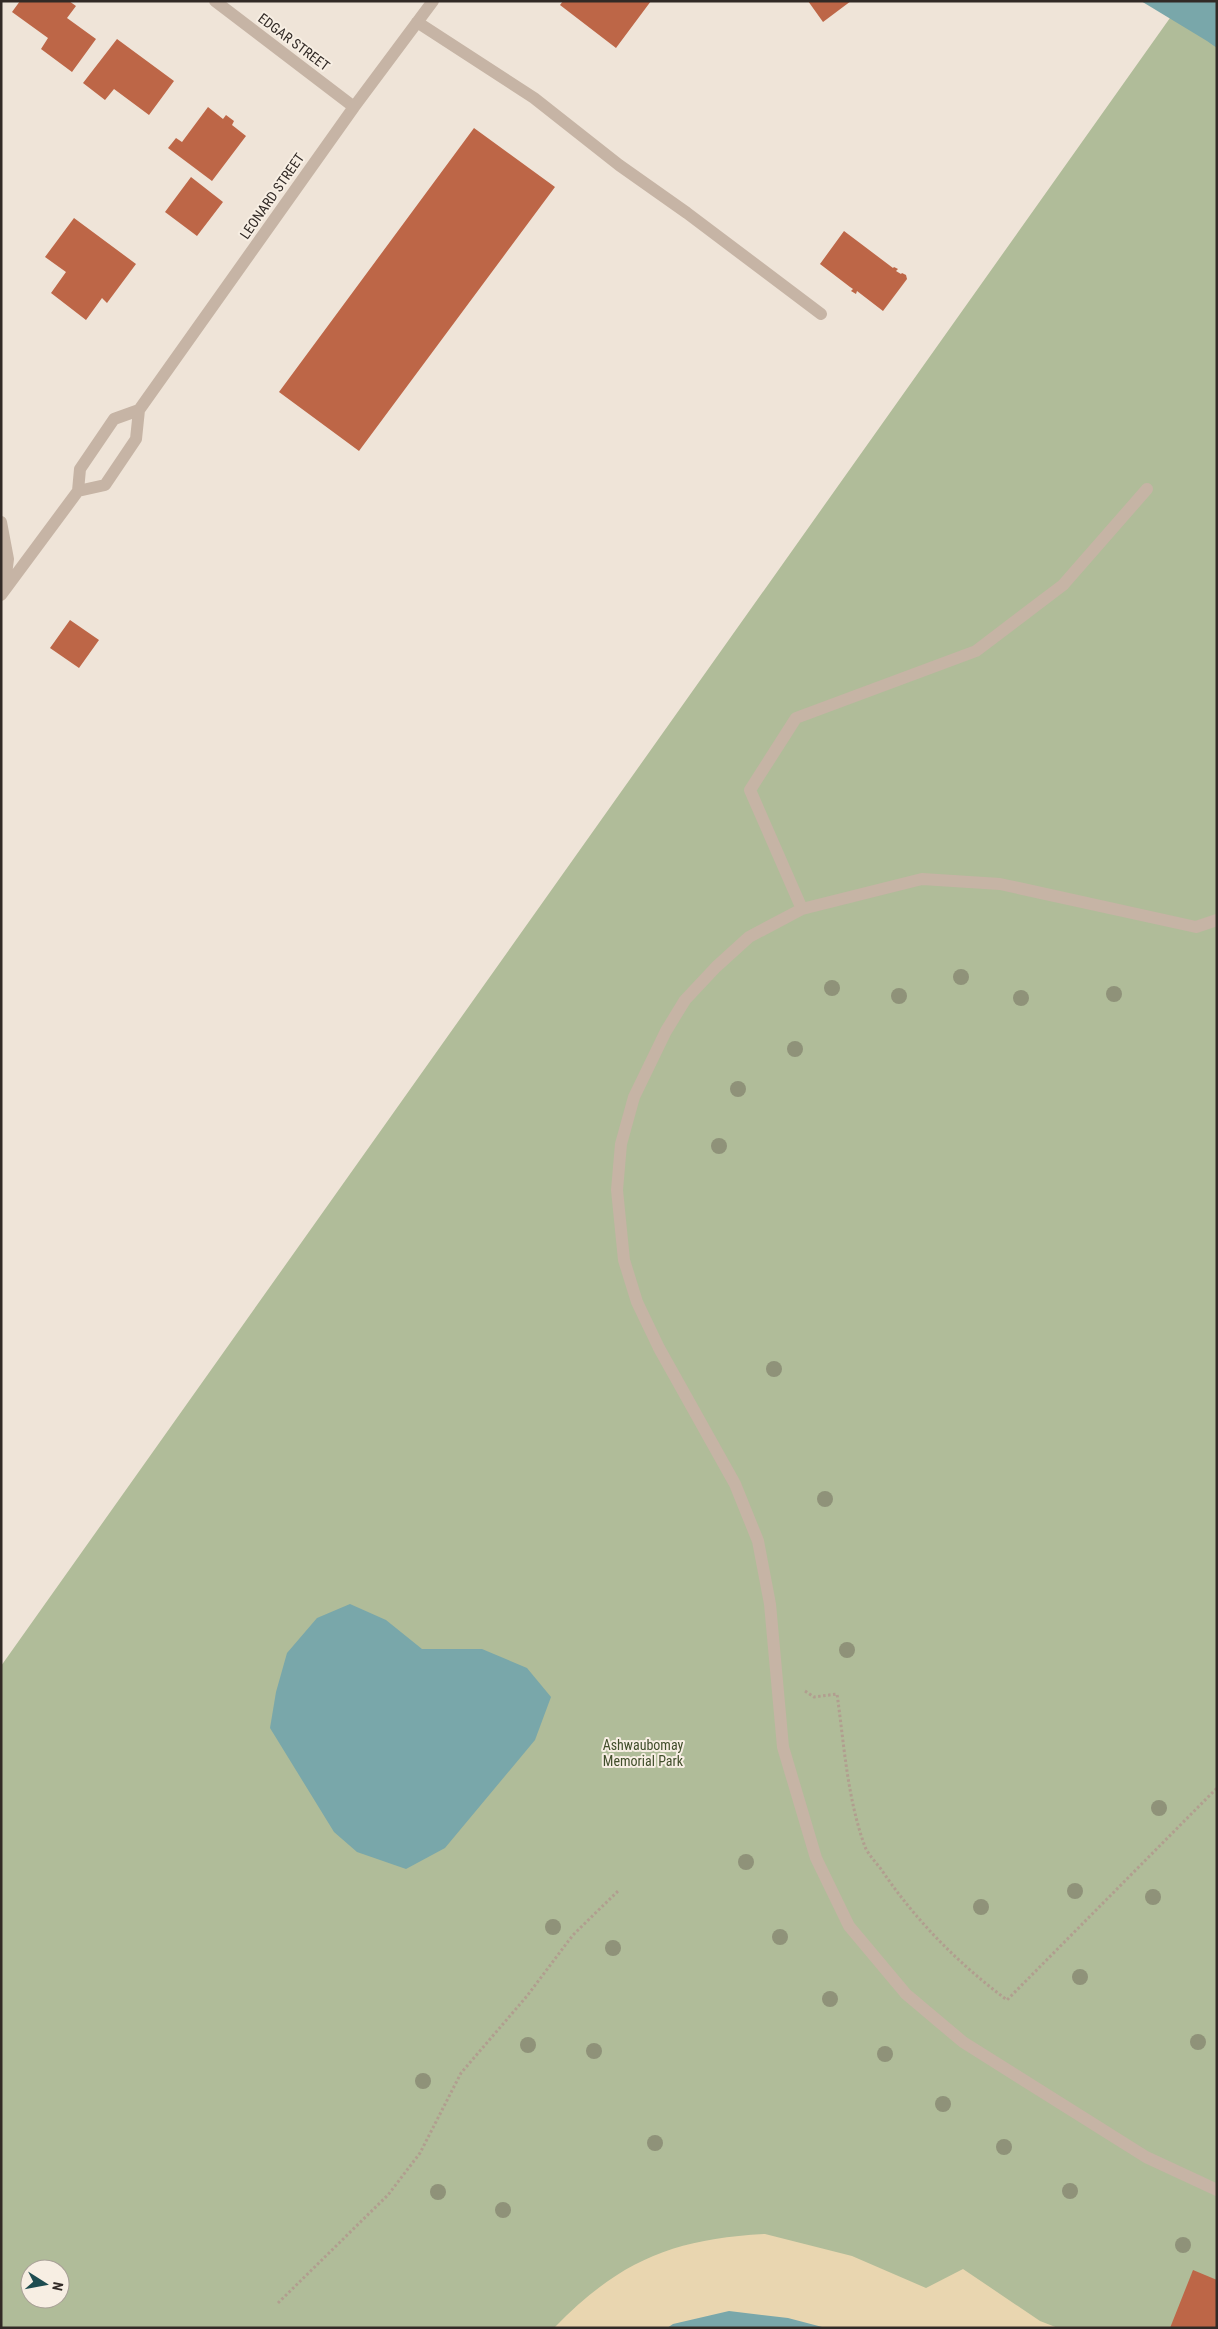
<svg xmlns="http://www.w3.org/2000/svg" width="1218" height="2329" font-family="'Roboto Condensed',sans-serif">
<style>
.green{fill:#b0bc99;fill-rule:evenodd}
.sand{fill:#e9d6b0}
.water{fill:#79a7aa}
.building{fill:#bd6647}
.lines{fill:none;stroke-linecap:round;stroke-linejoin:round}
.path{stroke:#b19e8f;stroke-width:3;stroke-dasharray:2.5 2.5;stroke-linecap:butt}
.minor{stroke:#c6b4a5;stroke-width:12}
.tree{fill:#8f9279}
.labels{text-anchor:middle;stroke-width:4;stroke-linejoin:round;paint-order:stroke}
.street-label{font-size:14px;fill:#322a26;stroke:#f7eee3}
.park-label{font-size:14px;fill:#414e2b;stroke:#f7eee3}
</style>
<rect width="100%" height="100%" fill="#efe4d8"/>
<path class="green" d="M1182,1H1217V2328H1V1666ZM30,2269H60V2299H30Z"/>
<path class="sand" d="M765,2234L852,2256L926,2288L963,2269L1040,2321L1058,2328H554C619,2261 673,2239 765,2234Z"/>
<path class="water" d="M1141,1H1217V48L1207,41Z
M350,1604L386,1620L422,1649H482L527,1668L551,1697L535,1740L445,1848L406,1869L357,1852L334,1832L270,1728L276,1692L287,1653L317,1618Z
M729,2311L788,2318L826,2328H667L673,2324Z"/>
<path class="building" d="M20,1H69L76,6L67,18L96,39L72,72L41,49L48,38L12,12Z
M563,1H651L616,48L560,5Z
M808,1H851L823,22Z
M117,39L174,81L149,115L114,89L105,100L83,83Z
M208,107L223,119L226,115L234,121L232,125L246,136L212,181L168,148L176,138L182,142Z
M474,128L555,187L359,451L279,392Z
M191,177L223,202L197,236L165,212Z
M74,218L136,264L107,303L102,298L86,320L51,293L66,272L45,257Z
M844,231L893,268L894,267L898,269L896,271L901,274L902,273L906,275L907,279L883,311L857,291L856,294L851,291L853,289L850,287L820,264Z
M70,620L99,640L79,668L50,648Z
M1193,2270L1217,2280V2328H1170Z"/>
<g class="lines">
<path class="path" d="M805,1691L814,1697L837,1694C844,1743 847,1796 864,1844C867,1854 877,1863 883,1872C917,1922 959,1964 1007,2000L1217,1788
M278,2303L388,2195L420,2153L461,2073L527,1996L573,1935L618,1891"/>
<path class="minor" d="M215,1L354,107
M417,22L534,98L619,165L687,213L821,314
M139,410L114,419L80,469L78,491L105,485L136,439L139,410L354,107L433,1
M1,522L8,559L4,590
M1,595L78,491
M802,909L750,790L796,718L976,651L1063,585L1147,489
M1217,920L1196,927L1000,884L922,879L802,909L749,937L716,967L685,1000L666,1031L634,1097L621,1144L617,1190L624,1260L637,1302L659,1348L735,1484L758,1541L770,1604L783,1747L816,1858L849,1926L906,1994L963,2042L1146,2157L1217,2190"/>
</g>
<g class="tree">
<circle cx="961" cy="977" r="8"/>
<circle cx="832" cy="988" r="8"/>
<circle cx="1114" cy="994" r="8"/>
<circle cx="899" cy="996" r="8"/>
<circle cx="1021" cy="998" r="8"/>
<circle cx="795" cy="1049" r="8"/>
<circle cx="738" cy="1089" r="8"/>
<circle cx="719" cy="1146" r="8"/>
<circle cx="774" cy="1369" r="8"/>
<circle cx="825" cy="1499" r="8"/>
<circle cx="847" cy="1650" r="8"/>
<circle cx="1159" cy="1808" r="8"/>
<circle cx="746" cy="1862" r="8"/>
<circle cx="1075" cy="1891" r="8"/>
<circle cx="1153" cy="1897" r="8"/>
<circle cx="981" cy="1907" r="8"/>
<circle cx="553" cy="1927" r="8"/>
<circle cx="780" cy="1937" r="8"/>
<circle cx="613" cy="1948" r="8"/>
<circle cx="1080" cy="1977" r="8"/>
<circle cx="830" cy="1999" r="8"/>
<circle cx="1198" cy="2042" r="8"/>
<circle cx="528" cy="2045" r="8"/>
<circle cx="594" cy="2051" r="8"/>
<circle cx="885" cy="2054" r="8"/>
<circle cx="423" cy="2081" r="8"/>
<circle cx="943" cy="2104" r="8"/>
<circle cx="655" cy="2143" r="8"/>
<circle cx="1004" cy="2147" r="8"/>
<circle cx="1070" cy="2191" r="8"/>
<circle cx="438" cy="2192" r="8"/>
<circle cx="503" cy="2210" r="8"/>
<circle cx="1183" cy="2245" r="8"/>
</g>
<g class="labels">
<g class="street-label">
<text transform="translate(294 42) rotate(37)" y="5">EDGAR STREET</text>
<text transform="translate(272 196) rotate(-55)" y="5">LEONARD STREET</text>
</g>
<g class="park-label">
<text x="643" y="1750">Ashwaubomay<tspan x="643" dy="16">Memorial Park</tspan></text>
</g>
</g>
<rect width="1218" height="2329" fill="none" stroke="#322a26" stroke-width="5"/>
<g transform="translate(45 2284) rotate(101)"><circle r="24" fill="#f7eee3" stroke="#a8a097"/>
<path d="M0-4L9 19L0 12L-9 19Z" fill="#1e4c50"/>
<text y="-8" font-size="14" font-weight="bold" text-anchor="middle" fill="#322a26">N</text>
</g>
</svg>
